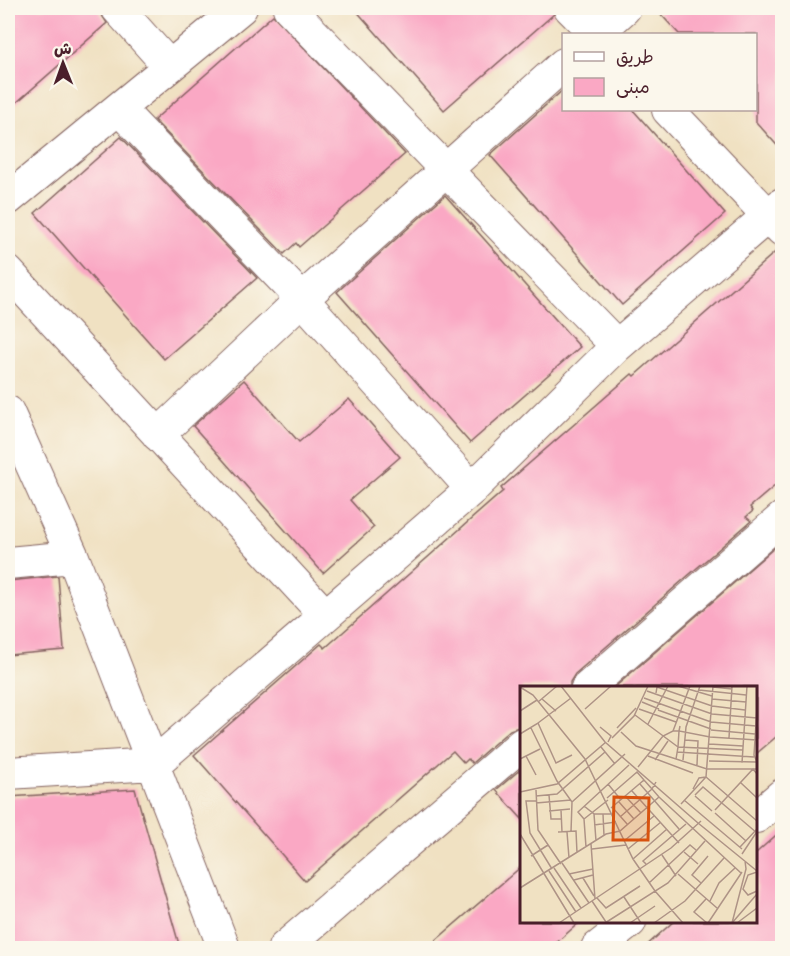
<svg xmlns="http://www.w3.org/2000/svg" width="790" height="956" font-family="Mynerve,'Playpen Sans Arabic',sans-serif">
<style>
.building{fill:#faa8c4}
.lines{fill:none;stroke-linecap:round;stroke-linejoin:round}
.minor-casing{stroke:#846360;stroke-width:34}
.minor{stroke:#fff;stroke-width:32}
.inset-road{fill:none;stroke:#ae9386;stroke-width:1.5}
.view{fill:#d8530f;fill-opacity:0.15;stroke:#d8530f;stroke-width:3}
.inset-edge{fill:none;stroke:#4a1f2b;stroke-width:3}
</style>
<rect width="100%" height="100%" fill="#fbf7ec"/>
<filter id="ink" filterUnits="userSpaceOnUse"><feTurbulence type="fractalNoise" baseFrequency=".0167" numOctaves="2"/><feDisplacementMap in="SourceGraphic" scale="12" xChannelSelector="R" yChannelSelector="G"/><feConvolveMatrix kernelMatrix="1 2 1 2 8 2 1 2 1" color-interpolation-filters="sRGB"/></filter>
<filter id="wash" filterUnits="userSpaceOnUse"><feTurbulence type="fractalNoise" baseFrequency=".008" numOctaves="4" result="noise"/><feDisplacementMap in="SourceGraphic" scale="24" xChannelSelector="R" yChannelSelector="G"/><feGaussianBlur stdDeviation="1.35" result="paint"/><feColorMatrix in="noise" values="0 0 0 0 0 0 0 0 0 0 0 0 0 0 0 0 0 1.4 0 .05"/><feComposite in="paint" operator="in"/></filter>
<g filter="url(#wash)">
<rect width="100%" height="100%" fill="#f0e1c2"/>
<g id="blocks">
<path class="building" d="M8,8H100V12L107,23L8,110Z
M354,8H553L554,14L444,110Z
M655,8H783V152L756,122V34H679Z
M273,15L405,154L299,247L296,243L284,254L154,120Z
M564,89V110H633L725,214L622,305L490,155Z
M121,137L257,278L164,359L35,213Z
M445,195L580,347L470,443L337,292Z
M781,247H783V479L750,507L753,511L746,517L751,521L575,674L570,682V687H522V726L510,730L472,763L468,759L464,763L453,751L305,881L194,755L321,644L325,648L503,491L501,488L632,374L634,376Z
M244,380L299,442L349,399L400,457L350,500L374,527L323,573L193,426Z
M774,548L783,558V731L756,754V687H615Z
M58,576L64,650L8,655V581Z
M522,768V819L496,790Z
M135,789L180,948H10L8,922V797Z
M783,829V948H644L674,921H756V853Z
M522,866V921H581L550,948H427Z"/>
</g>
</g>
<g filter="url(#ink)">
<use href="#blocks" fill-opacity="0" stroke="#846360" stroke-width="1.5"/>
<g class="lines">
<g class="minor-casing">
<path id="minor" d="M117,8L169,66
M289,8L617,346
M570,8L596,34
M596,34L625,8
M119,109L302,299L472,489
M668,110L782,230
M8,199L241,8
M8,272L325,615
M8,412L73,557L224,948
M158,435L302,299L564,64
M8,563L73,557
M587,688L782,518
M8,773L154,764L472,489L617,346L782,204
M756,817L782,795
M284,948L522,744
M597,948L630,922"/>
</g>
<use href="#minor" class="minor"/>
</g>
</g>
<g transform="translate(520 686)">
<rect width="237" height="237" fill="#f0e1c2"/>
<path class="inset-road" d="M41,0L85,56L178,137M158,0L192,10M0,1L13,9L65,73L113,173L135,205L163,237M193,1L212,3M179,4L226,9M127,5L192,28L237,32M136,7L137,1L192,20L225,24M124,12L191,36L236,40M22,13L36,25M192,13L226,16M18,16L37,0M122,16L139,23M237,22L234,69L237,76M65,23L91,0M119,23L156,36M138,24L191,43M0,25L17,14M115,29L158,61L156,73M18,37L51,12M128,38L148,0M160,40L159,45L190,51L237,54M80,41L91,50L88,56M11,42L37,95L52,116L51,146M97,42L116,22M191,44L235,48M153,45L170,0M101,46L116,60L187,83H237M0,48L18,37L36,77L52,69M92,52L114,30L128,0M209,52L212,0M165,54L178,55L177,79M189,58L223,60M81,61L95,78M157,66L234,71M6,70L16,89M128,70L173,87M0,73L20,63M135,74L148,55M163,74L166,41L180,0M189,75L236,76M222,77L227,0M118,81L143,50L153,45H159L158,61L223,64M186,91L237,135M136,96L132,103L139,111L221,187M221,97L237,112M88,98L101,114M120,98L159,143M173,103L179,92L186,91M16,104L18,144L41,178M112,105L159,157M0,106L37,98L86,56M29,109L31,133H41M175,109L183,101L237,147M16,110L37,108L85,66M175,110L192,125M106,111L121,127M87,112L117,86L124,94M164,114L222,163M17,115H6L10,147L32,183M52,116L105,68M99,116L114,133M16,117L51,114M161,118L186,91L193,0M64,120L74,128L76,155M92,121L108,139M91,122L124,94L132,103L100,131M41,124L42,146M195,124L233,83L237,88M29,125L50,123M195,127L226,155M74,128H93M83,128L84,150M64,133L58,126L109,79M178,137L237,185M74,139L96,136M38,146L56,145L57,167M47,146L49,172M0,148L54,237M104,155L134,130M71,158L75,213M66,161L64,133L88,114M220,161L237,143M72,163L106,159M108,163L141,136M164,166L178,178M222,168L236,147M142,169L156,190M11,170L28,159M113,173L147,143M42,177L69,217M126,178L123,175L166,138M34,182L61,222M29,185L56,226M237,186L228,189L223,203L228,209L237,205M49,188L73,183M158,188L197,222M63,192L74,210M54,194L73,189M129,197L170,159L176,164M181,197L172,189L188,170M0,202L86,148L100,145L139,111M104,211L121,237M77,212L86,222L120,200M186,213L174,226L187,237M72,215L86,236M190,215L199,197L215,182M39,237L151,162L181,135M85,237L148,197L185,155M110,237L135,220M134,237L165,215L204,172M188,237L222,186M212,237L226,183L225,175M212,237L237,208M217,237L237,222"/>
<path class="view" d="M94,111L129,112L128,154H93Z"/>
<rect width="237" height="237" class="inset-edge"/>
</g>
<rect width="790" height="956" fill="none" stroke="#fbf7ec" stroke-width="30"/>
<rect x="562" y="33" width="195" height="78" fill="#fbf7ec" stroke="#b4a19f" stroke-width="1.5"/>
<rect x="574" y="52" width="30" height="9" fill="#ffffff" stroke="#b4a19f" stroke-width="1.5"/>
<text x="616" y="63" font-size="18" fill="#4a1f2b">طريق</text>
<rect x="574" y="78" width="30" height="18" fill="#faa8c4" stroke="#b4a19f" stroke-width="1.5"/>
<text x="616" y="93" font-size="18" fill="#4a1f2b">مبنى</text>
<g transform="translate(63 63) rotate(359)" stroke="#fbf7ec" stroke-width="4.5" paint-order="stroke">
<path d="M0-4.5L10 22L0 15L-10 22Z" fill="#4a1f2b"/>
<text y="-9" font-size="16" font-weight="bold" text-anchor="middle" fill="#4a1f2b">ش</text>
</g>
</svg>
